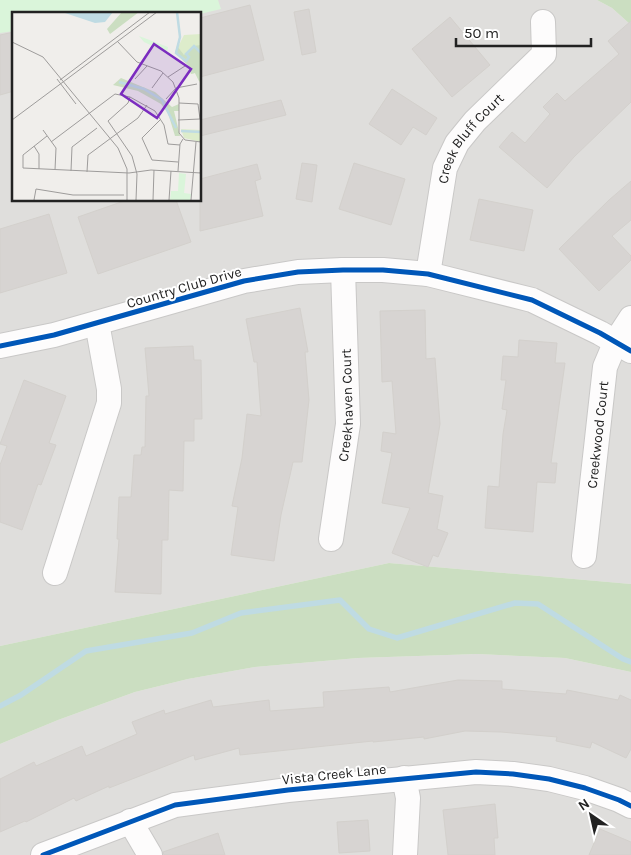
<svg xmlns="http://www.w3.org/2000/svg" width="631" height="855" font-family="Karla,sans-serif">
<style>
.residential{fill:#dfdedc;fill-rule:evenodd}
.forest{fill:#cbdec1}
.park{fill:#daf5da}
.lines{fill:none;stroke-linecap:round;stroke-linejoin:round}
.stream{stroke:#bfdbe3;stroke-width:5.5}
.building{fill:#d7d4d2;stroke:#d3d0cc}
.minor-casing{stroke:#c9c8c7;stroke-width:26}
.minor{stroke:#fdfcfc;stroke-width:24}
.cycleway-casing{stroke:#fff;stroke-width:8}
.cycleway{stroke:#0057b8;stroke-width:5}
.labels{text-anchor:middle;stroke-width:4;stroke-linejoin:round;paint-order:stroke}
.street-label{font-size:14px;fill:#222;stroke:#fff}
.inset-river{fill:none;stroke:#bfdbe3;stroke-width:2.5}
.inset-road{fill:none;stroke:#9e9c9b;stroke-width:1}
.view{fill:#7b2cbf;fill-opacity:0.15;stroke:#7b2cbf;stroke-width:2.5}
.inset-edge{fill:none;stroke:#222;stroke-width:2.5}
</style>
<rect width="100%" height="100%" fill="#f0eeeb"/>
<path class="residential" d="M0,0H597L612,8L631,25V584L389,563L0,646ZM14,14H200V200H14Z
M477,654L565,658L631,672V855H0V744L58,720L135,692L188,679L255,667L358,658Z"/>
<path class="forest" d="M597,0H631V25L612,8Z
M389,563L631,584V672L565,658L477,654L358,658L255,667L188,679L135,692L58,720L0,744V646Z"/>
<path class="park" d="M0,0H218L221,9L200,14H14V31L0,33Z"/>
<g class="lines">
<path class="stream" d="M0,706L21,695L86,651L192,633L241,613L340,600L369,629L397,638L515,603L538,604L623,659L631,662"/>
</g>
<path class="building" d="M250,5L264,60L200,77V18Z
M309,9L316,52L302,55L294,12Z
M450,17L490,65L452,97L412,49Z
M631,21V102L574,157L547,188L499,147L512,132L525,143L550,114L543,107L557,93L565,101L619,54L608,41Z
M14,32V91L0,95V35Z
M392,89L437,118L426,135L413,127L401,145L369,124Z
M281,100L286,115L200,136V120Z
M302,163L317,165L312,202L296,199Z
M354,163L405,179L391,225L339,209Z
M257,164L261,179L255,181L263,216L200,231V179Z
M631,181V220L612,236L631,256V260L599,291L559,249L609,200Z
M479,199L533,210L524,251L470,240Z
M127,200H176L191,242L98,274L78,217Z
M49,214L67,273L0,293V229Z
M300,308L308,352H305L309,400L302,462H293L281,515L274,561L231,555L238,507L232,506L242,458L247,414L261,416L257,362H254L246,319Z
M425,310L426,359L435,358L440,424L428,493L443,496L437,529L448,533L438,557L433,555L428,567L392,553L410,508L382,503L392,453L381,451L383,432L396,434L392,381L382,382L380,311Z
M519,340L557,343L555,363H565L551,463H557L555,483L537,482L533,532L485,528L488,486L499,487L503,434L507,410L502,409L506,380H501L503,356L518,357Z
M193,346L194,360H201L202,419H194V441H184L183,491L169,490L168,540H162L161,594L115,592L119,539H117L119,497H131L134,455H141L142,447H145L146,396H149L145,348Z
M24,380L66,396L49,443L56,445L41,485L38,484L22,530L0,522V465L7,446L0,444Z
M458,680L502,681V689L566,694L567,690L618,700L620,695L631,700V749L626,758L592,742L590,748L556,741L557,737L501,732L465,731L424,739V737L373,742V741L240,755L239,748L195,760L194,755L109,788V786L76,801L74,798L26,822L25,821L0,832V779L34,762L36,766L82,746L86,756L137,734L132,722L164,710L165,714L211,700L213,707L269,700L270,711L324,707L323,692L389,687L390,692Z
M495,804L498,838H494L495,855H448L443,810Z
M368,820L370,851L339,853L337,822Z
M600,829L631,842V855H589Z
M218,833L225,855H164L163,852Z"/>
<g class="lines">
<g class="minor-casing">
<g id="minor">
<path id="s1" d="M428,274L445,168L457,143L475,121L544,54L543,22"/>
<path d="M0,346L54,335L244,281L298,272L343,270H383L428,274L532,300L600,333L631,351"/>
<path id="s2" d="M331,539L348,424L343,270"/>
<path id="s3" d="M584,556L605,367L616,341L631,318"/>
<path d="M55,573L109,403V389L97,323"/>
<path d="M404,778L408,798L405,855"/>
<path d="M130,821L150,855"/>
<path d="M43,855L175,805L288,790L476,772L513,774L549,779L585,788L619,800L631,806"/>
</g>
</g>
<use href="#minor" class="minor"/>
<g class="cycleway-casing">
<path id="cycleway" d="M0,346L54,335L244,281L298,272L343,270H383L428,274L532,300L600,333L631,351
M43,855L175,805L288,790L476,772L513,774L549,779L585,788L619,800L631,806"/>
</g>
<use href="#cycleway" class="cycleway"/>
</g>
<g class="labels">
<g class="street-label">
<text dy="5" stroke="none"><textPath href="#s1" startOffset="146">Creek Bluff Court</textPath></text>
<text transform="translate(184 287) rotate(-16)" y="5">Country Club Drive</text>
<text dy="5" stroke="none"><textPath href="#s2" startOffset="135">Creekhaven Court</textPath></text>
<text dy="5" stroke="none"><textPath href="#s3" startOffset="122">Creekwood Court</textPath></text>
<text transform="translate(334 774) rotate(-6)" y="5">Vista Creek Lane</text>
</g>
</g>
<g transform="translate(12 12)">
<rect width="189" height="189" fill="#f0eeeb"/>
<path d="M189,22V73L183,61L179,62L176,53L163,41L172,23ZM169,117L189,118V130L172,126Z" fill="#ddeccb"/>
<path d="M110,0H127L98,22L95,17ZM189,33V68L187,69L183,61L179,62L176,53L163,41L165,34L172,43L181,34ZM109,66L143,80L160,95L167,92V99H162L168,124H163L156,101L149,92L126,79L101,73Z" fill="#cbdec1"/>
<path d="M127,24L156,35L155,41L132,30ZM167,161L174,162L172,181L179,182L178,188H158L159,179H166Z" fill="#daf5da"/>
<path d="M50,0H101L93,10L83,11Z" fill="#bfdbe3"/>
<path class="inset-river" d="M165,0L168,25L164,41L174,49L177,45L174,42L182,34L189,41M107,70L132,77L150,88L164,116M169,119L189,120"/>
<path class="inset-road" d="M105,29L125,50L149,59L161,70L167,86V121L173,128L189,130M0,30L31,45L106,136L115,157V188M156,65L173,54M45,67L64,92M123,67L135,54M48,68L138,0M140,76L151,61M118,85L116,91L96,109L120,144L125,162L124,188M154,87L164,76L185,72M149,107L130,126L140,148L166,150M0,108L145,0M166,108L188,107L186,92L167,91M67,109L103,82L118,85L143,99L152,113L156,132L168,133M31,118L44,136L43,158M35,124L11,143V156L117,161L139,158L189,161M39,130L67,109M22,134L27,142V157M59,159L60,135L85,116M166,159L168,132L171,127M75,160L76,143L126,106L135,93M22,188L24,177L61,183H112M141,188L142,158M157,188L159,159M179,188L184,130"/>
<path class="view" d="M142,32L179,57L145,106L109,82Z"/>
<rect width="189" height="189" class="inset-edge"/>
</g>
<g transform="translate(591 815) rotate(326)" stroke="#ffffff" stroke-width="4" paint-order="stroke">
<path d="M0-4L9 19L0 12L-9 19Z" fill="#222222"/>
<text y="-8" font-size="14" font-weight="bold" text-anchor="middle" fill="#222222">N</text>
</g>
<path d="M456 38v8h135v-8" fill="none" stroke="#222222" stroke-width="2.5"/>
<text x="464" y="38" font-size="15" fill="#222222" stroke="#ffffff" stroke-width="4" paint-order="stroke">50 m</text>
</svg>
